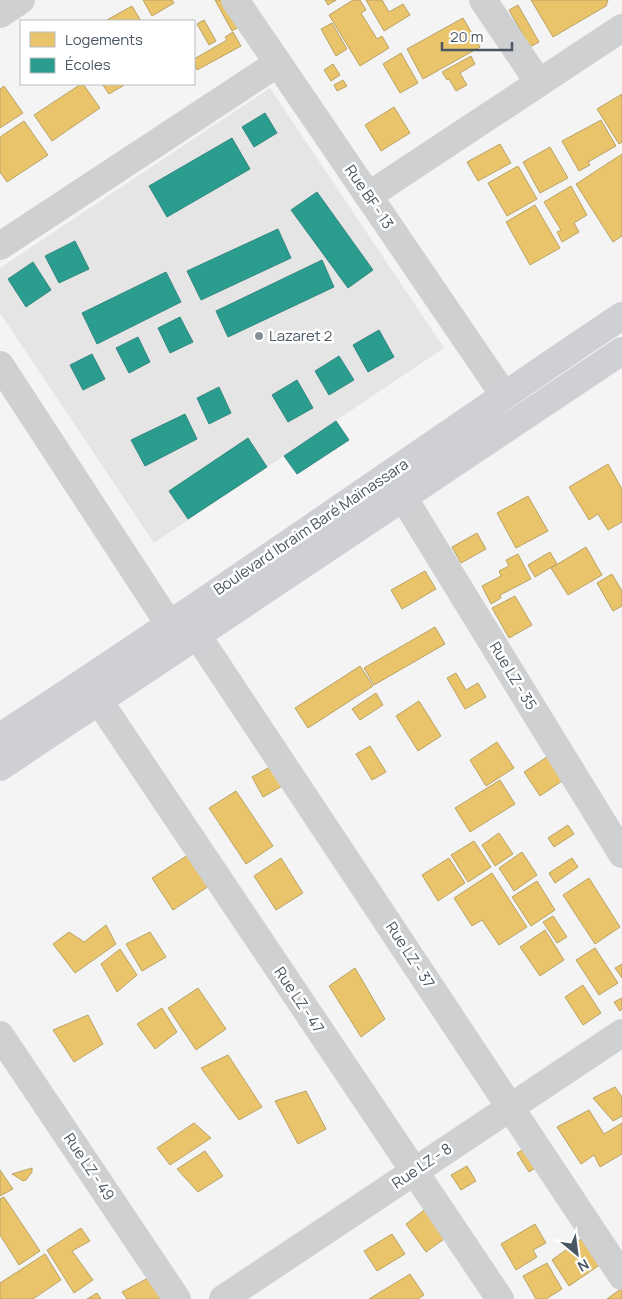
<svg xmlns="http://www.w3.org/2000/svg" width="622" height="1299" font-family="Manrope,sans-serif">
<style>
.education{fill:#e6e5e6}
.homes{fill:#e9c46a;stroke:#b9a367}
.schools{fill:#2a9d8f;stroke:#348881}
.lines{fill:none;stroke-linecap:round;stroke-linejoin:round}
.minor{stroke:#ced0d2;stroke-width:28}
.secondary{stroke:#ced0d4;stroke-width:28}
.poi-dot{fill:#868d94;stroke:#fff;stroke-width:2}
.labels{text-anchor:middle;stroke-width:5;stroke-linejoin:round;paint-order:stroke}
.street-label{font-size:15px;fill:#4a5661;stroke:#fff}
.poi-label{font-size:15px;fill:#4a5661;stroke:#fff;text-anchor:start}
</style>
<rect width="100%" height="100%" fill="#f4f4f4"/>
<path class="education" d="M270,88L444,348L154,543L0,313V268Z"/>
<path class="homes" d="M143,0H172L174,3L152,16Z
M215,0H234L246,23L232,31Z
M325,0H336L328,5Z
M353,0H360L366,10L361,13L377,39L382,36L389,48L360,66L329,15Z
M366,0H382L389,12L403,4L410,15L384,31Z
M531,0H608L606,6L553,37Z
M518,5L539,42L530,47L509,10Z
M132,6L141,21H105Z
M463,18L480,47L423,79L407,49Z
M204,20L216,41L209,45L197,24Z
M332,23L347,49L336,56L321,29Z
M233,32L241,46L197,70L194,64V59L227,40L225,37Z
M401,53L418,83L400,93L383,64Z
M471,56L475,64L460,73L467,85L456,91L449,79L447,80L442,72Z
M333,64L340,75L331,81L324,70Z
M343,80L347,86L337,91L334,85Z
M81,84H83L100,108L52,141L34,115Z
M102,84H126L109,94Z
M4,86L23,113L0,128V89Z
M622,94V142L619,144L597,109Z
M394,107L410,133L381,151L365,125Z
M601,120L616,146L588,162L590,165L579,171L562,141Z
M24,121L48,155L7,182L0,172V137Z
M500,144L511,163L478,181L467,162Z
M550,147L568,178L540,193L523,162Z
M622,154V236L613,242L576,184Z
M518,166L537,199L507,216L488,183Z
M571,186L587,215L574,223L579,232L562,242L557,232L561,230L544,202Z
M535,205L560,248L530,265L506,222Z
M608,464L622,489V522L608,530L598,514L589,520L569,487Z
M528,496L548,531L516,548L497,513Z
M477,533L486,549L461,563L452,547Z
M586,547L602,575L568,595L551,568Z
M550,552L557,564L535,577L528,565Z
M518,554L531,579L500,595L501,598L491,604L482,586L501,576L499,571L509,566L506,560Z
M425,571L436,589L402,609L391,590Z
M612,574L622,591V606L613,611L597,583Z
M515,596L532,625L509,638L492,608Z
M435,627L445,644L374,685L364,668Z
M360,666L373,686L308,728L295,708Z
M456,673L466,690L478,683L486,697L465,709L447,678Z
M376,693L383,705L360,720L352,709Z
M419,701L441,736L418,751L396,716Z
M497,742L514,768L486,786L470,760Z
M370,746L386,772L372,780L356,754Z
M547,757L562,781L540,796L524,772Z
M279,762L291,781L263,797L252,777Z
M500,780L515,804L470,832L455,808Z
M236,791L273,846L246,864L209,808Z
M568,825L574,834L554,847L548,838Z
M499,833L513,854L495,866L482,845Z
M474,841L491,867L468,882L451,855Z
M522,852L537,875L514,891L499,868Z
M191,853L212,884L173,910L152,878Z
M281,858L303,893L276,910L254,876Z
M449,858L465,883L438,901L422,875Z
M572,858L578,867L555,883L549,873Z
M492,873L527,927L499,945L482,920L472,926L454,898Z
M589,878L620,927L595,944L563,895Z
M537,881L555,910L531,926L512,897Z
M553,916L567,937L557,943L543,922Z
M106,925L116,944L75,973L53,944L69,932L84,942Z
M545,930L564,960L540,976L520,947Z
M150,932L166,957L142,971L126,944Z
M595,948L618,983L599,995L576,960Z
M120,949L137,975L117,992L101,964Z
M622,964V978L615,968Z
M355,968L385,1019L361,1037L329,986Z
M583,985L601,1013L583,1025L565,997Z
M198,988L226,1029L196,1050L168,1008Z
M622,998V1009L620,1011L614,1002Z
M162,1008L177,1032L155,1049L137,1024Z
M88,1015L103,1044L74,1062L53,1030Z
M228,1055L262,1107L239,1120L201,1068Z
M615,1087L622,1097V1116L613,1121L593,1098Z
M306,1091L326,1129L298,1144L275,1101Z
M589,1110L604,1134L622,1123V1154L600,1167L594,1155L581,1164L557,1127Z
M194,1123L211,1138L170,1165L157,1148Z
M530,1146L541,1164L529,1172L517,1153Z
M205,1151L223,1176L198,1192L177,1169Z
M467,1166L476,1181L461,1190L451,1175Z
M32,1168V1172L26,1180L23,1181L12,1174Z
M0,1170L13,1189L0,1196Z
M4,1197L40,1251L19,1265L0,1235V1199Z
M427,1208L447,1237L426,1252L406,1224Z
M535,1224L546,1243L533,1250L537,1257L516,1270L501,1244Z
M81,1228L90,1241L72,1251L93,1280L74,1293L47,1250Z
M392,1234L405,1254L377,1271L364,1251Z
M588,1234L607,1260L569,1286L552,1260Z
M45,1254L61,1280L33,1299H0V1283Z
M547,1263L562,1289L546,1299H536L523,1276Z
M410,1274L424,1295L418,1299H369Z
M150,1277L165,1299H127L122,1292Z
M622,1288V1299H607Z
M97,1293L101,1299H87Z"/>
<path class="schools" d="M265,113L277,133L254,147L242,127Z
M232,138L250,169L167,217L149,186Z
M317,192L373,270L348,288L291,210Z
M278,229L291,258L201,300L187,271Z
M75,241L89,269L59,283L45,256Z
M322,260L334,287L228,337L216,311Z
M33,262L51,290L26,307L8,279Z
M166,272L181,302L97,344L82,313Z
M180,317L193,342L170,353L158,328Z
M379,330L394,357L368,372L353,345Z
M138,337L150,362L129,373L116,348Z
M92,354L105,379L83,390L70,365Z
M339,356L354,380L329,395L315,371Z
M297,380L313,408L288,422L272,395Z
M219,387L231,413L209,424L197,398Z
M185,414L197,439L145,466L131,440Z
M336,421L349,440L297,474L284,456Z
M248,438L267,467L188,519L169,491Z"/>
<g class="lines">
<path class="minor" d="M235,0L504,395
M483,0L539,83
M0,14L21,0
M368,196L622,28
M0,246L278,63
M0,365L169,624
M403,497L622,854
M197,635L622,1276
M99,701L500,1299
M0,1035L177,1299
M223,1299L622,1033"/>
<path class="secondary" d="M0,737C210,601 414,455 622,316
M0,767L622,351"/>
</g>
<circle class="poi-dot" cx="259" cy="336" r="5"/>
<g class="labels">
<g class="street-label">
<text transform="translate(369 197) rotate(56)" y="5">Rue BF - 13</text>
<text transform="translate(311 527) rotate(-34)" y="5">Boulevard Ibraim Baré Maïnassara</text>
<text transform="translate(513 676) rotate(59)" y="5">Rue LZ - 35</text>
<text transform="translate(410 955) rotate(57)" y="5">Rue LZ - 37</text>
<text transform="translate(299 1000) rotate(56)" y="5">Rue LZ - 47</text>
<text transform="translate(422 1166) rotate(-34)" y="5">Rue LZ - 8</text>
<text transform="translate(89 1167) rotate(56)" y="5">Rue LZ - 49</text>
</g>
<g class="poi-label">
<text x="269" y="341">Lazaret 2</text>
</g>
</g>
<rect x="20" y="20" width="175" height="65" fill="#ffffff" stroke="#b7bbc0"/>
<rect x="30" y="32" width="25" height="15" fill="#e9c46a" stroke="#b7bbc0"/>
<text x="65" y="45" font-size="15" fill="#4a5661">Logements</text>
<rect x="30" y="58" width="25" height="15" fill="#2a9d8f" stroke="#b7bbc0"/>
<text x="65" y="70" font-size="15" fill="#4a5661">Écoles</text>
<g transform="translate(577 1254) rotate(151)" stroke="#ffffff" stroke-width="4" paint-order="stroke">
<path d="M0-4L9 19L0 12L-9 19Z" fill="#4a5661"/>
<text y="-8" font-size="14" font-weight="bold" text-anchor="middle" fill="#4a5661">N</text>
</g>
<path d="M442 42v8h70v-8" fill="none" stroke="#4a5661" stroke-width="2.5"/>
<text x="450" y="42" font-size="15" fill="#4a5661" stroke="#ffffff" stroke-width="4" paint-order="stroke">20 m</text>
</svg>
